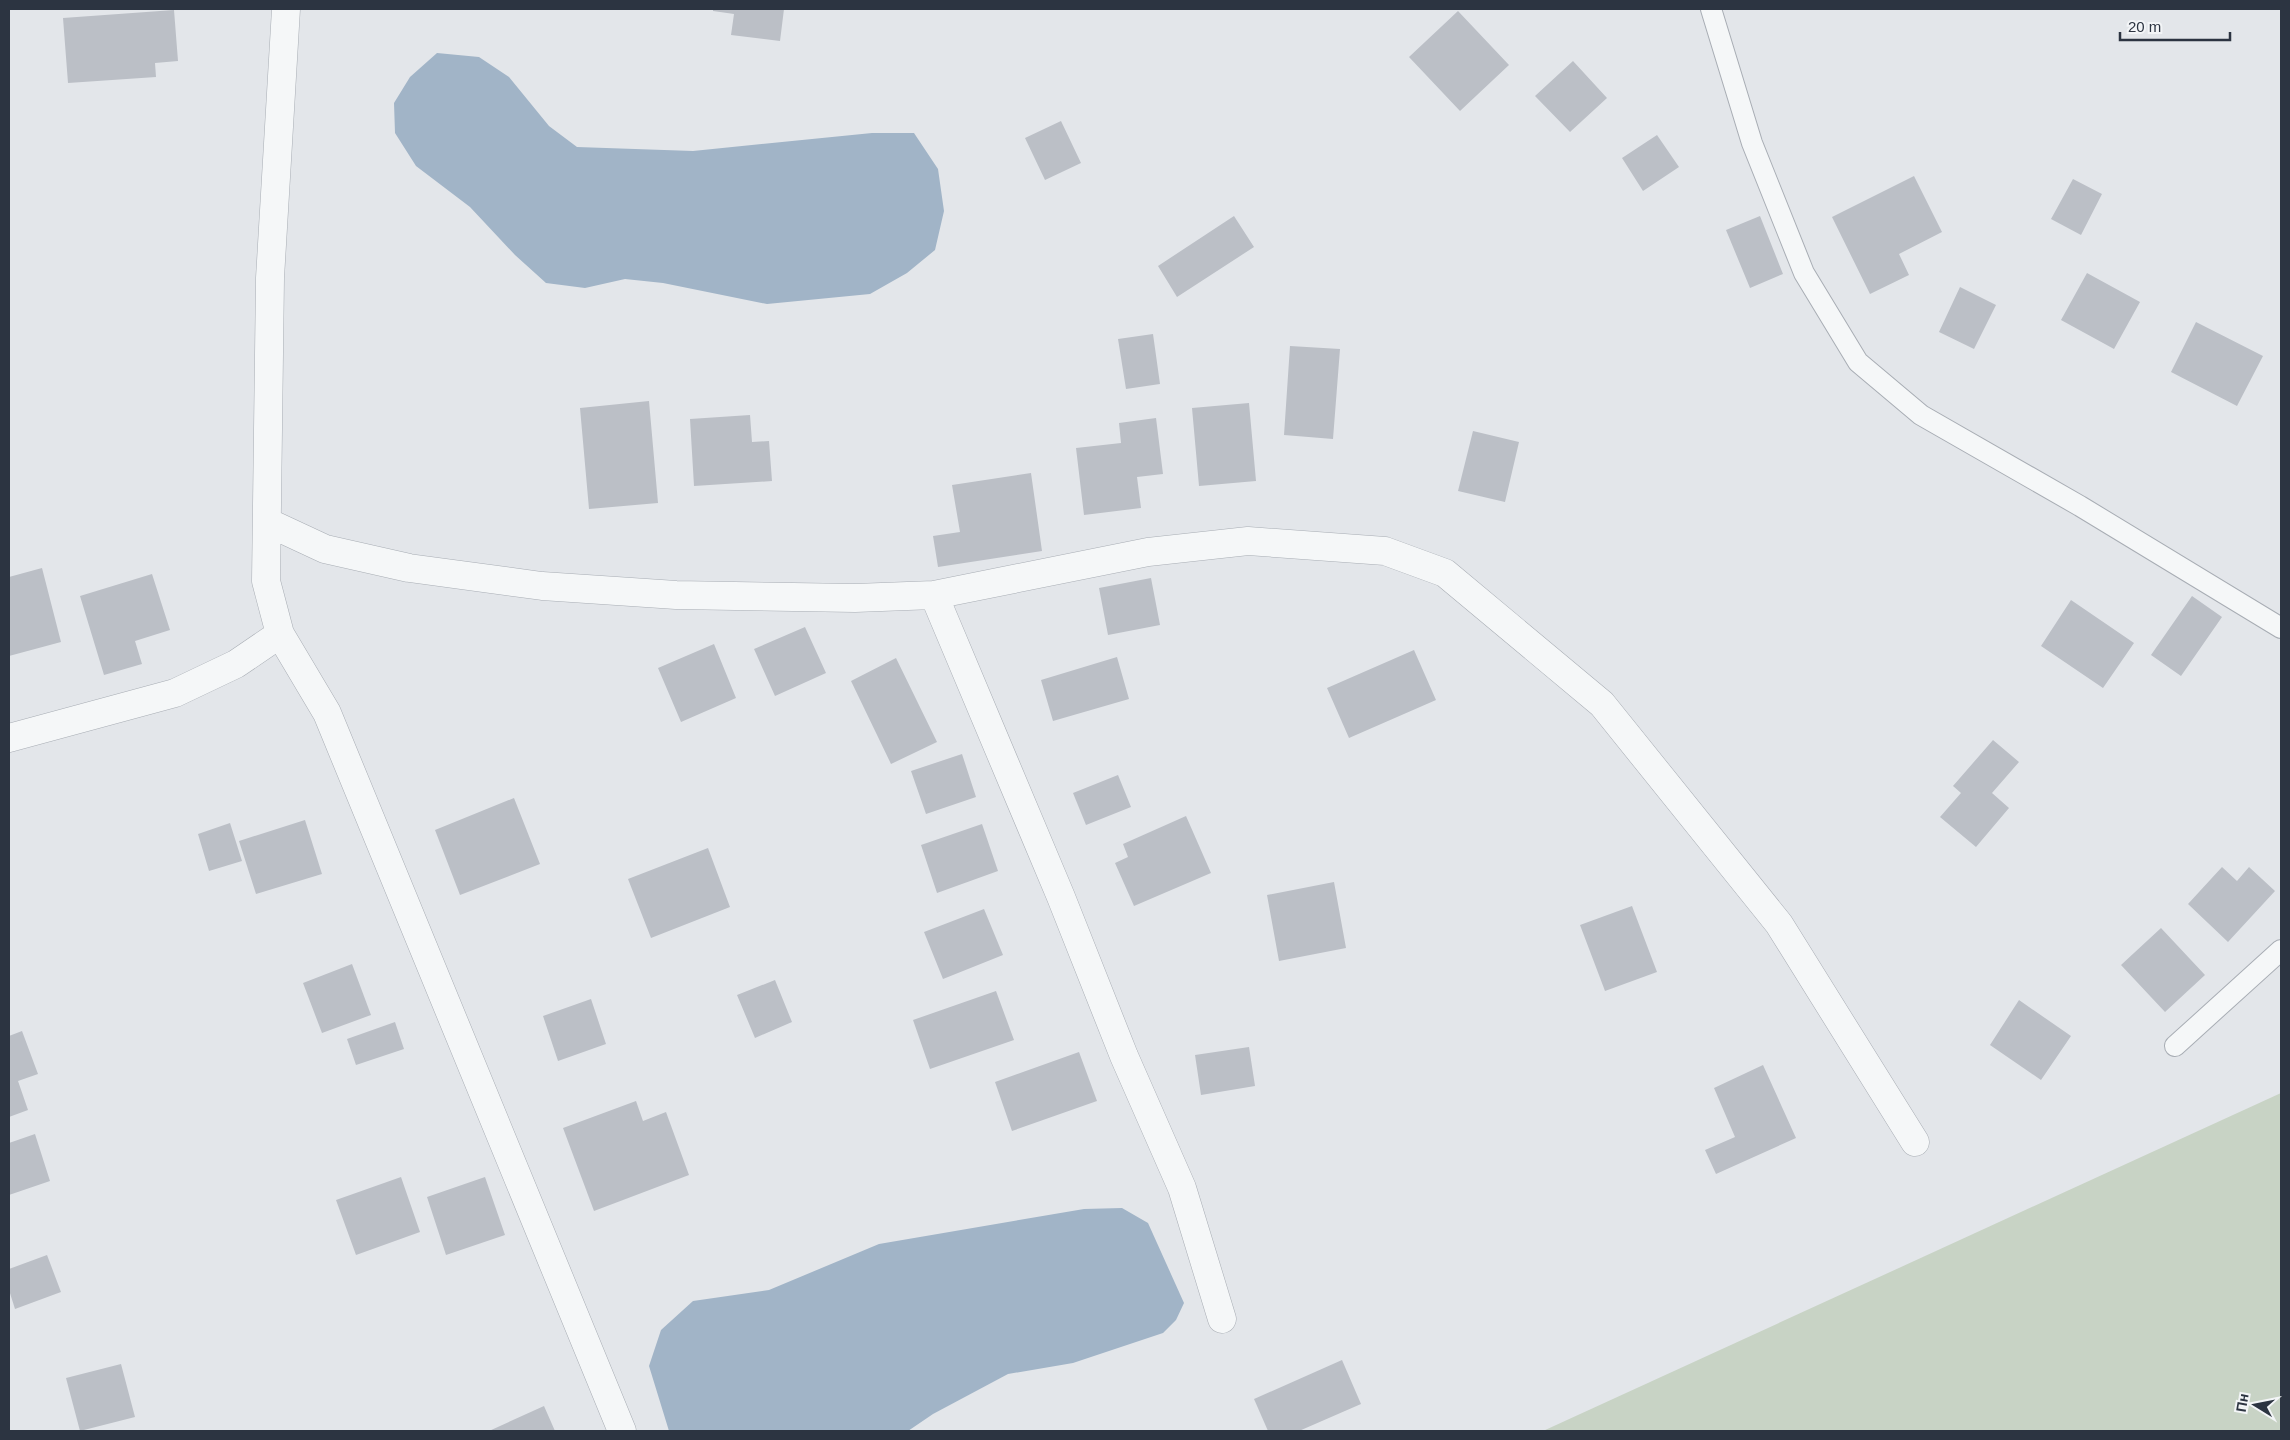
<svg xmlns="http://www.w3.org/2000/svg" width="2290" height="1440" font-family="Arial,sans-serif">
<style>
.green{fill:#c8d3c5}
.water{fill:#a1b4c7}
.building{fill:#bbbfc6}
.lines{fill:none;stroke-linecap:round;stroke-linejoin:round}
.lane-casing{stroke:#a8adb4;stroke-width:22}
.street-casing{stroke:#a8adb4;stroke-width:29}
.lane{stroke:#f5f7f8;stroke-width:20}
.street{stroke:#f5f7f8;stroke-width:28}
</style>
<rect width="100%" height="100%" fill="#e3e6ea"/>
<path class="green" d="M2281,1093V1431H1543Z"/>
<path class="water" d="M437,53L479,57L509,77L549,126L577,147L693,151L872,133H914L938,169L944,211L935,250L907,273L870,294L767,304L663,283L625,279L585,288L546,283L515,255L470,207L416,166L395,133L394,103L410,77Z
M1122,1208L1148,1223L1184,1303L1176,1320L1163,1333L1073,1363L1008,1374L933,1414L908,1431H669L649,1366L661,1330L693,1301L769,1290L879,1244L1084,1209Z"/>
<path class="building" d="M713,9H784L780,41L731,35L734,14L713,11Z
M174,10L178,61L155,63L156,77L68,83L63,18Z
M1458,11L1509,65L1460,111L1409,57Z
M1573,61L1607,98L1570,132L1535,96Z
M1061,121L1081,163L1045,180L1025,138Z
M1657,135L1679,167L1643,191L1622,158Z
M1914,176L1942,232L1899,254L1909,275L1870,294L1832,217Z
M2073,179L2102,194L2081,235L2051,219Z
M1234,216L1254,247L1177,297L1158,266Z
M1760,216L1783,274L1750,288L1726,230Z
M2087,273L2140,302L2114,349L2061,320Z
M1960,287L1996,305L1974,349L1939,332Z
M2196,322L2263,356L2237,406L2171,372Z
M1153,334L1160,384L1126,389L1118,339Z
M1290,346L1340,349L1333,439L1284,435Z
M649,401L658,503L589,509L580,408Z
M1249,403L1256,481L1199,486L1192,408Z
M750,415L752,442L769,441L772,481L694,486L690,419Z
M1156,418L1163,474L1137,477L1141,508L1084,515L1076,448L1121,443L1119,423Z
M1473,431L1519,442L1505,502L1458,491Z
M1031,473L1042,551L938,567L933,536L960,532L952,485Z
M42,568L61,642L9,656V577Z
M152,574L170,630L135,641L142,664L104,675L80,596Z
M1151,578L1160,625L1108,635L1099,588Z
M2192,596L2222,617L2181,676L2151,655Z
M2071,600L2134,643L2103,688L2041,646Z
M805,627L826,673L775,696L754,649Z
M714,644L736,698L681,722L658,668Z
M1414,650L1436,700L1349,738L1327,688Z
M1117,657L1129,699L1053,721L1041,680Z
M896,658L937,742L891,764L851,681Z
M1993,740L2019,762L1992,793L2009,808L1976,847L1940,817L1961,793L1953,786Z
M962,754L976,797L926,814L911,771Z
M1118,775L1131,807L1086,825L1073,793Z
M514,798L540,864L460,895L435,830Z
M1186,816L1211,873L1134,906L1115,863L1128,857L1123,844Z
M305,820L322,874L256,894L239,841Z
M230,823L242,861L209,871L198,834Z
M982,824L998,871L937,893L921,845Z
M708,848L730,907L651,938L628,879Z
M2222,867L2237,881L2249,867L2275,891L2228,942L2188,904Z
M1334,882L1346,948L1279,961L1267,895Z
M1632,906L1657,972L1605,991L1580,925Z
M984,909L1003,955L943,979L924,932Z
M2161,928L2205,975L2165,1012L2121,965Z
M352,964L371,1015L322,1033L303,983Z
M775,980L792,1022L755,1038L737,995Z
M996,991L1014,1040L930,1069L913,1020Z
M591,999L606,1044L558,1061L543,1016Z
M2019,1000L2071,1036L2041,1080L1990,1045Z
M395,1022L404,1049L356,1065L347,1039Z
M22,1031L38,1074L18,1081L28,1110L9,1117V1036Z
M1249,1047L1255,1086L1201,1095L1195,1055Z
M1079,1052L1097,1101L1012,1131L995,1082Z
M1763,1065L1796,1138L1716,1174L1705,1150L1735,1137L1714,1088Z
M636,1101L643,1121L666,1112L689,1175L594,1211L563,1128Z
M35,1134L50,1181L9,1195V1143Z
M401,1177L420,1232L356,1255L336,1200Z
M485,1177L505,1235L446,1255L427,1197Z
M47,1255L61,1292L15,1309L9,1290V1269Z
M1342,1360L1361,1404L1299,1431H1268L1254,1399Z
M121,1364L135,1417L80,1431L66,1378Z
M544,1406L555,1431H489Z"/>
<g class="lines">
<g class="lane-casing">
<path id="lane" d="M1711,9L1752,143L1804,273L1858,362L1921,415L2080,506L2281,628
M2175,1046L2281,950"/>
</g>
<g class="street-casing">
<path id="street" d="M286,9L270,278L266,581L280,634L327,713L622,1431
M267,522L325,549L409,568L542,586L676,595L855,598L934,595L1148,552L1248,541L1385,551L1445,573L1602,704L1779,924L1915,1142
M934,595L1061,897L1124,1056L1182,1188L1222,1319
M9,738L175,693L236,664L280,634"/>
</g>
<use href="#lane" class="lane"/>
<use href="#street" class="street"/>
</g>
<rect width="2290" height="1440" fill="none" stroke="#2c3441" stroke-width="20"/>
<g transform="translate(2255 1405) rotate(280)" stroke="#f3f5f7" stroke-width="4" paint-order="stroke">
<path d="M0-4L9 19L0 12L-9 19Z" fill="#2c3441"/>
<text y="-8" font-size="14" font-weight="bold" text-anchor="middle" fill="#2c3441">Пн</text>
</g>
<path d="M2120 32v8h110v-8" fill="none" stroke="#2c3441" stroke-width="2.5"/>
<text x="2128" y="32" font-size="15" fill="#2c3441" stroke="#f3f5f7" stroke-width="4" paint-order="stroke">20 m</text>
</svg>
